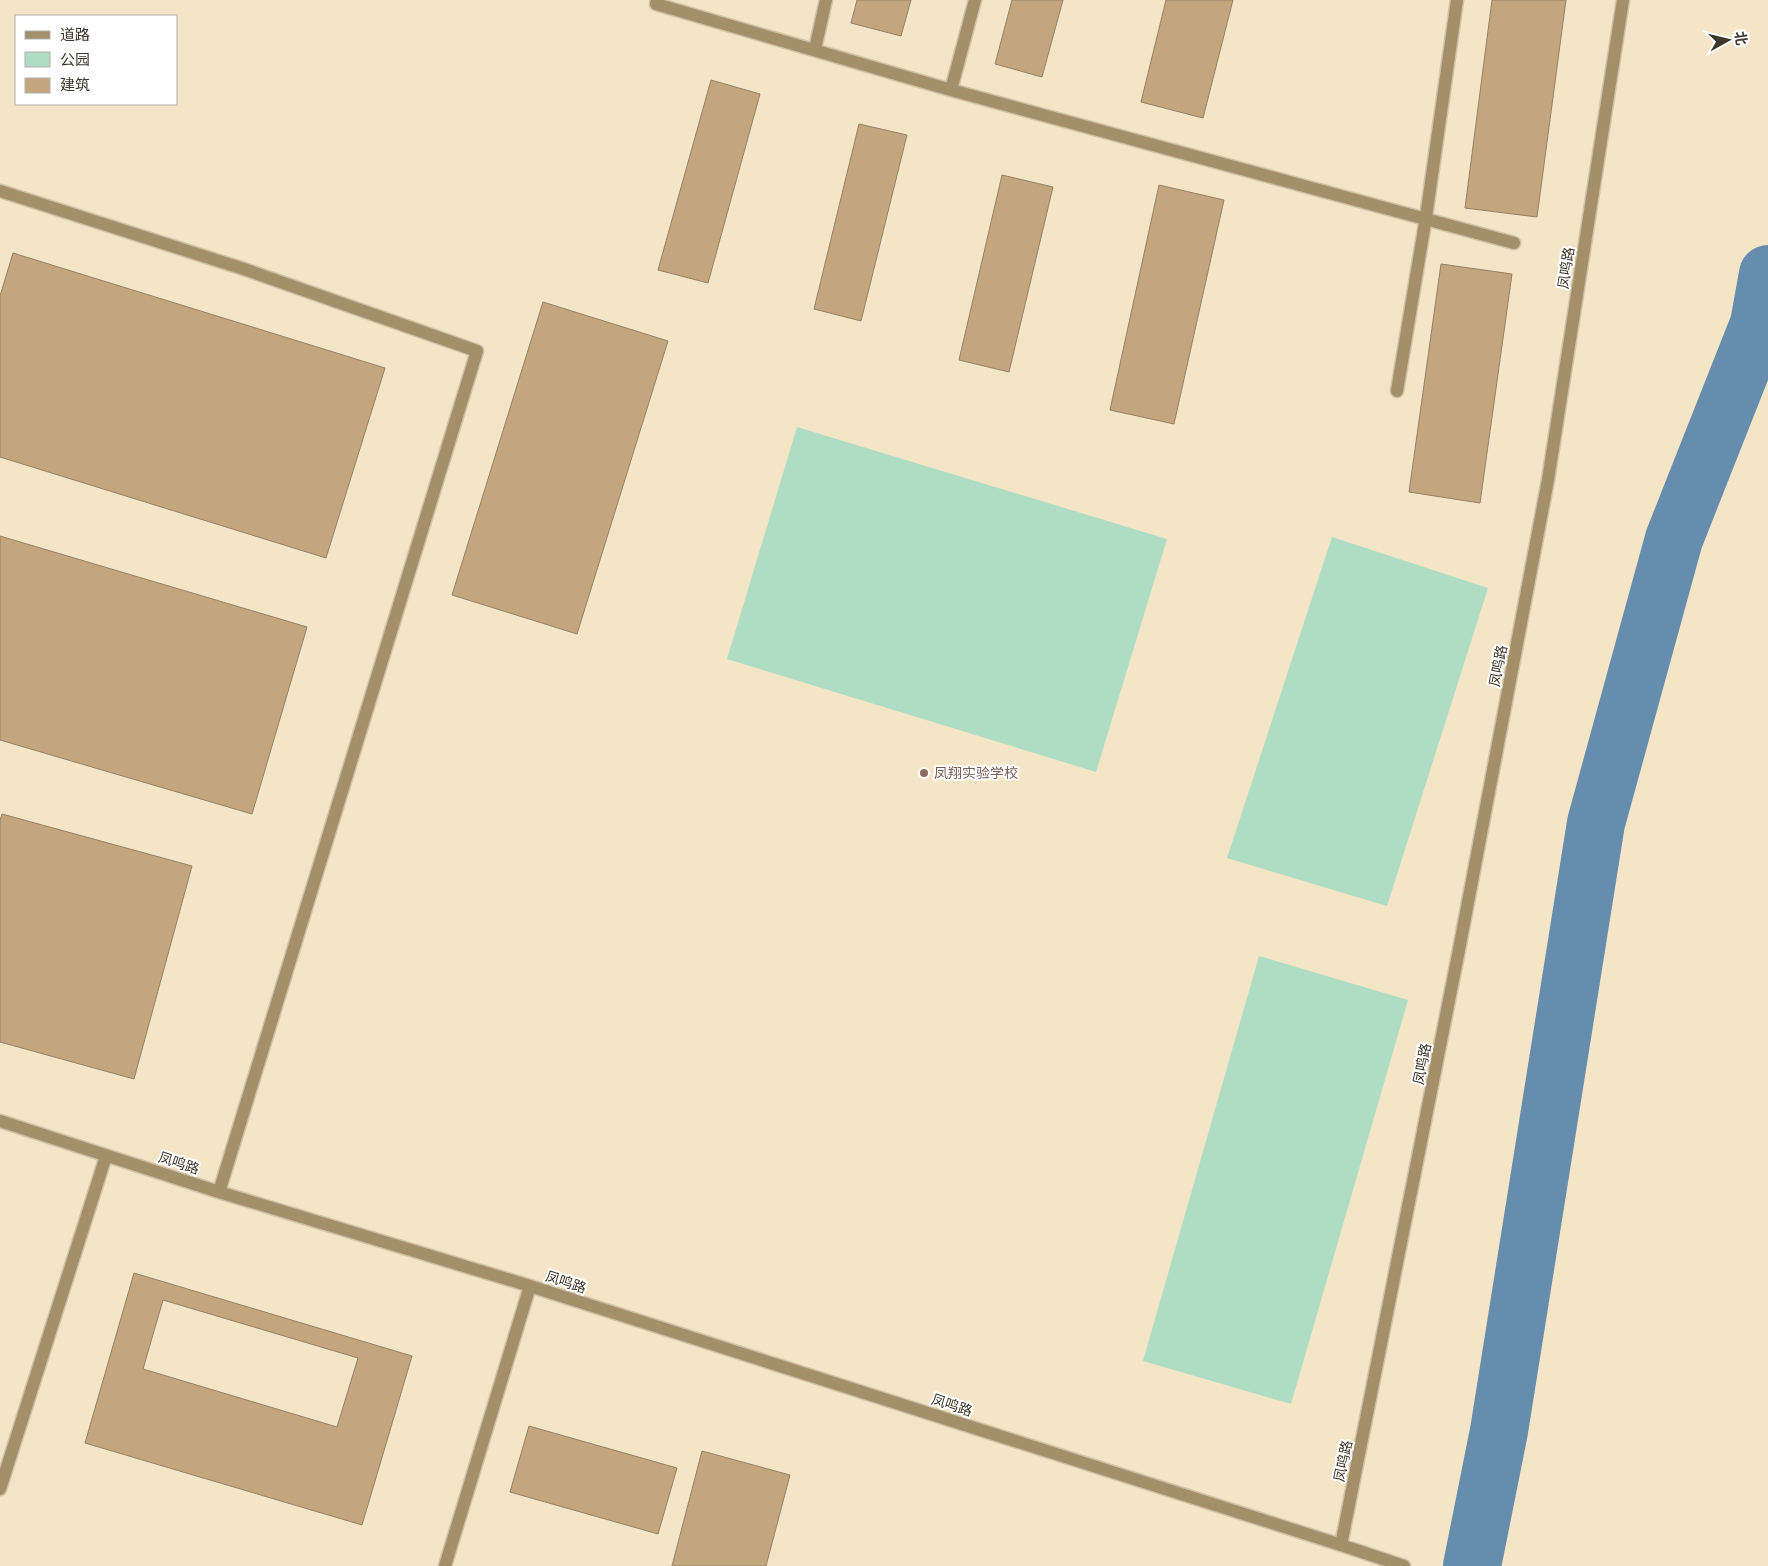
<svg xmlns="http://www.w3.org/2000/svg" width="1768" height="1566" font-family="Inter,'Noto Sans SC',sans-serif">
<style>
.green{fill:#afddc4}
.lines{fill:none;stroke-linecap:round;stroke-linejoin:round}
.river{stroke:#668dad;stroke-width:58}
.building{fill:#c4a67e;stroke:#948067;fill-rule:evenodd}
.minor-casing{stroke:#cfc2a7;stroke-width:15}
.minor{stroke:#a3906b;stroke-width:12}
.education-dot{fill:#8d6e63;stroke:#fff;stroke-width:2}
.labels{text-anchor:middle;stroke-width:4;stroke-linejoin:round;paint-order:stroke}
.street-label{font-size:14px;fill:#3d372b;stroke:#fff}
.education-label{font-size:14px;fill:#785e54;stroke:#fff;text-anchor:start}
</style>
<rect width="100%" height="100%" fill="#f3e5c6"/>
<path class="green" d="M797,427L1167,539L1096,772L727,659Z
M1332,537L1488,588L1387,906L1227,858Z
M1259,956L1408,1000L1291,1404L1143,1361Z"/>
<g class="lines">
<path class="river" d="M1472,1566L1499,1431L1596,823L1674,539L1759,324L1768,274"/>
</g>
<path class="building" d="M857,0H911L901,36L851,23Z
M1012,0H1063L1042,77L995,64Z
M1166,0H1233L1203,118L1141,102Z
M1492,0H1566L1537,217L1465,208Z
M711,80L760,94L708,283L658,270Z
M859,124L907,135L861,321L814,309Z
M1002,175L1053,187L1009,372L959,360Z
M1159,185L1224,200L1174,424L1110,410Z
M13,253L385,368L326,558L0,457V296Z
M1441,264L1512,274L1480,503L1409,492Z
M543,302L668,341L577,634L452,595Z
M0,536L307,627L252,814L0,740Z
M2,814L192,866L134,1079L0,1042V820Z
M134,1273L412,1356L362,1525L85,1443ZM163,1300L358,1358L337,1427L143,1369Z
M529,1426L677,1468L658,1534L510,1492Z
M702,1451L790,1475L766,1566H672Z"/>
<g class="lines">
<g class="minor-casing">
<path id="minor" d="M657,0L656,4L951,90L1514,243
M815,49L826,0
M951,90L975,0
M0,191L244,269L477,351L219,1192
M1397,391L1426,217L1457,0
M0,1121L219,1192L530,1286L1341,1545L1458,955L1548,480L1623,0
M0,1489L106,1156
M1341,1545L1404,1566
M445,1566L530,1286"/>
</g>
<use href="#minor" class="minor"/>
</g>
<circle class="education-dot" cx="924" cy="773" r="5"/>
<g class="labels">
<g class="street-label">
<text transform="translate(1566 268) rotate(-81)" y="5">凤鸣路</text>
<text transform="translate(1498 666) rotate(-79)" y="5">凤鸣路</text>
<text transform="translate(1422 1064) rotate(-79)" y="5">凤鸣路</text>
<text transform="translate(179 1163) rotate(18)" y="5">凤鸣路</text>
<text transform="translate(566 1282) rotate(18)" y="5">凤鸣路</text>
<text transform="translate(952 1405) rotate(18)" y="5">凤鸣路</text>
<text transform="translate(1343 1461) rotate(-78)" y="5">凤鸣路</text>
</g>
<g class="education-label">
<text x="934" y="778">凤翔实验学校</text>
</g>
</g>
<rect x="15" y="15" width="162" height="90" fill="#ffffff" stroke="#b1afaa"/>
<rect x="25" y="31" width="25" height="8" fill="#a3906b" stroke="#b1afaa"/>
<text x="60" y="40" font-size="15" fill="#3d372b">道路</text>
<rect x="25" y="52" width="25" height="15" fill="#afddc4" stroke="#b1afaa"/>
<text x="60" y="65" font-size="15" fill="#3d372b">公园</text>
<rect x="25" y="78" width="25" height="15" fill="#c4a67e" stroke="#b1afaa"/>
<text x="60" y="90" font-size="15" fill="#3d372b">建筑</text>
<g transform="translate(1728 40) rotate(82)" stroke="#ffffff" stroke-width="4" paint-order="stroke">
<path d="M0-4L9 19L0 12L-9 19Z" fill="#3d372b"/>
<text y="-8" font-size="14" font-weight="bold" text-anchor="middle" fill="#3d372b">北</text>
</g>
</svg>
